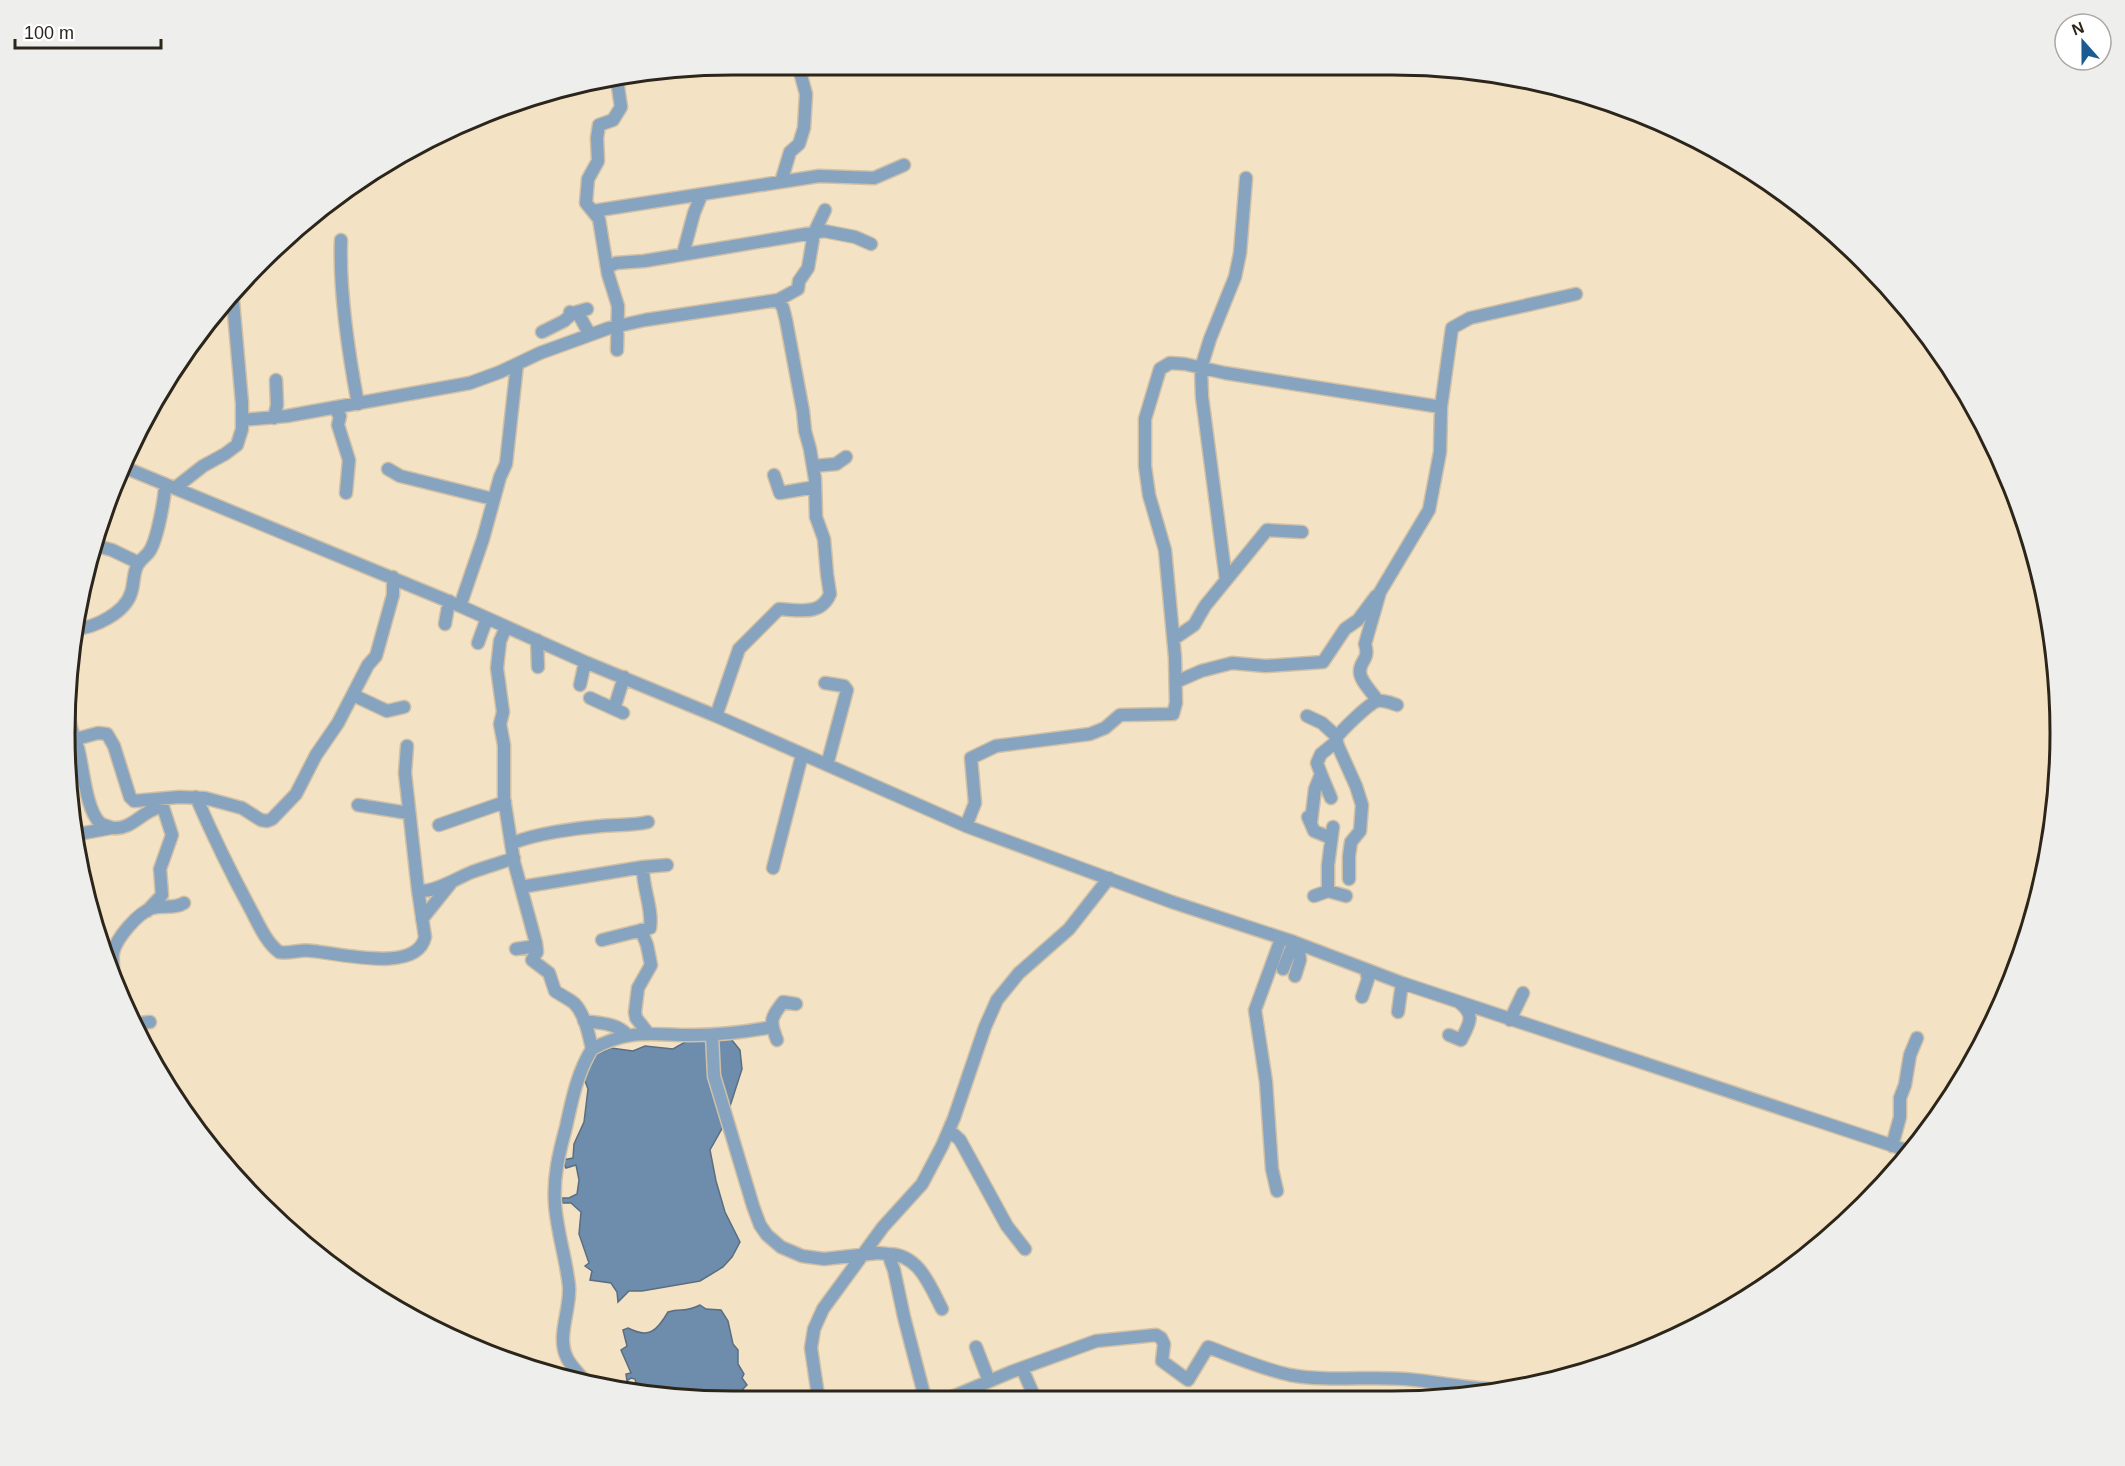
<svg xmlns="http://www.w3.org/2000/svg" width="2125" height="1466" font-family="Helvetica,sans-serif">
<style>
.water{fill:#6e8dac;stroke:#5a6e80;stroke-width:1.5}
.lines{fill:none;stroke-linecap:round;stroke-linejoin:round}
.minor-casing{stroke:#d0c0a6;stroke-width:15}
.minor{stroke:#86a3bf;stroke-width:12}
.rim{fill:none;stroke:#2c251a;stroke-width:3}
</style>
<rect width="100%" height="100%" fill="#f4e2c5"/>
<path class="water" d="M709,1038L731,1039L740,1050L742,1069L724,1125L710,1150L716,1181L725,1212L740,1242L732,1257L723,1267L700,1281L642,1291H629L618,1302L617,1292L611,1283L590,1280L592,1271L585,1266L589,1263L579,1234L581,1212L571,1203H563L562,1198H569L577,1194L579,1180L576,1165L566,1168L562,1160L573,1158L574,1144L584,1122L588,1089L584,1078L597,1054L611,1048L633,1051L645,1046L673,1049L687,1041Z
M700,1305L706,1309L721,1310L728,1321L733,1344L738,1350V1364L744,1374L742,1378L747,1385L743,1389L745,1398L741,1401H733L638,1392L635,1379L631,1378L627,1381L626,1374L631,1373L621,1350L627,1346L623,1330L628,1328C649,1339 657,1331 668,1312C682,1308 685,1313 700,1305Z"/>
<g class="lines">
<g class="minor-casing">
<path id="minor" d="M617,80L621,107L613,120L599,125L597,138L598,161L588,179L586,203L599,219L608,274L618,306L617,350
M781,182L790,152L799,144L804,128L806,94L800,72L801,65
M593,211L819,176L874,178L904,165
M341,240C339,293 348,351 358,404
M683,254L694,213L701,196
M608,267L616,263L644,261L824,231L855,237L871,244
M778,300L798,289L799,281L808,268L814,233L825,210
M570,312L579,315L590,335
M542,332L564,321L573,313L587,309
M334,408L340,416L338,425L349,460L346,493
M274,418L277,405L276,380
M242,420L287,416L470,383L500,372L540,353L609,328L645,320L778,300L783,308L786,320L803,411L805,431L810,449L815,479L816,517L824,539L827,574L830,594C821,616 799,610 779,609L739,649L716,716
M121,466L460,606L585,662L716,716L966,826L1172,902L1294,942L1402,983L1909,1151
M813,466L836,464L846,457
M388,469L400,476L493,499
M774,475L780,493L815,487
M175,488L203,466L225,454L237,445L242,429V403L232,290
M97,546L112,550L139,563
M1226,580L1202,397L1201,368L1210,339L1235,277L1240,253L1246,178
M460,606L483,539L500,477L506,464L517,364
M445,624L449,601
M506,627L500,641L497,668L503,712L500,724L504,745V798L514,862L536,943L537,952L532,960L549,973L555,991C562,996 570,999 575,1004C585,1015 589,1035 592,1049C577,1073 572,1100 566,1127C559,1153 553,1177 555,1204C557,1232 566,1258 569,1286C571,1310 556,1336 567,1358C572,1368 581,1375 587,1384
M75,629C94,628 125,613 131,593C134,585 133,574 137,566C140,560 145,557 149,552C157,541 165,498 165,484
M1175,638L1194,625L1205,606L1267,530L1302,532
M537,640L538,667
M478,643L487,618
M1176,682L1201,671L1232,663L1266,666L1323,662L1345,629L1358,620L1376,596
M825,683L844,686L847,690L827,765
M580,685L585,662
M67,690C70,701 68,711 70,722C71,731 76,740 78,748C83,767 86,810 100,823C103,825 110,827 113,828C133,830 144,808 163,807L172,835L160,869L162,895L147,911
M353,695L387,711L404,707
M590,698L623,713
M1377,700C1373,693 1359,680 1360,671C1360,660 1370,660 1365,644L1380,592L1429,510L1440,452L1441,407L1452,328L1470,318L1576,294
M614,709L624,677
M1307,716L1322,723L1335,735L1338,746L1356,786L1362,805L1360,831L1351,842L1349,856V879
M1336,738C1342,730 1370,702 1378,701C1384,700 1391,703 1397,705
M76,739L98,733L107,734L114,746L130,797L134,801L179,797L205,798L242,808L261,820L267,821L272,819L296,794L316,755L338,723L368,665L376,656L393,595V577
M407,746L405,773L418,890C431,895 459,877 472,872C486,867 500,863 514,858
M1321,774L1331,798
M196,797C213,836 231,873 251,910C259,925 266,942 279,952C290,954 301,949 312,951C339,953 417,974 425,937L418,890
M358,805L408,813
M1308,817L1314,831L1331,838
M1311,822L1315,789L1321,774L1317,763L1321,754L1337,741
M439,825L505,802
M966,826L975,803L971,758L996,746L1090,734L1105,728L1120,715L1173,714L1176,703L1175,657L1165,550L1149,495L1145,466V419L1160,369L1170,363L1185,364L1225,373L1441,407
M74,832L84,833L111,828
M513,843C534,834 576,828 601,826C617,824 632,826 648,822
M773,868L802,755
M521,887L643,867L667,865
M1328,891V865L1333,827
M1314,896L1328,891L1346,896
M422,919L451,883
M641,930L647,945L651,965L638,988L635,1012L636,1018L648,1033
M602,940L650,928C653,908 642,887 643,867
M1292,947L1299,950L1300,960L1295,976
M516,949L536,946
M113,967C113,963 112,957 113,953C116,938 138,913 152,908C163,905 175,909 184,903
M1283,969L1294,942
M1362,997L1368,979L1366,970
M1398,1012L1402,983
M1510,1020L1523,993
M584,1021C598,1023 618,1023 627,1035
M132,1024L150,1022
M712,1035L714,1076L753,1206L760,1225L767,1235L781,1247L802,1256L824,1259L878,1253L888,1254L894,1270L904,1317L926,1402
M1449,1035L1461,1040C1469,1024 1476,1016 1460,1003
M777,1040C769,1020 771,1018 783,1002L796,1004
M592,1049C630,1028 653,1035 692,1035C719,1035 746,1032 772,1027
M949,1130L960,1140L1007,1226L1025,1249
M1892,1146L1900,1117V1098L1905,1085L1910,1055L1917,1038
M1277,1191L1272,1169L1266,1082L1255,1010L1281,939
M888,1254C919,1254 930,1286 942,1309
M976,1347L989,1381
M1022,1368L1034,1396
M819,1402L811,1348L814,1329L823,1309L883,1227L922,1184L942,1146L954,1118L985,1027L997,1000L1019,973L1069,929L1109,878
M940,1402L1011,1372L1096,1341L1156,1335L1161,1338L1164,1344L1162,1361L1188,1380L1208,1347C1235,1357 1262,1369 1290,1375C1328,1382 1367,1376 1405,1379C1439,1382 1471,1389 1505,1390"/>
</g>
<use href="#minor" class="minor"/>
</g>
<path d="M0 0H2125V1466H0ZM733 75H1392A658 658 0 0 1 2050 733V733A658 658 0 0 1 1392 1391H733A658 658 0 0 1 75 733V733A658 658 0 0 1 733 75Z" fill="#eeeeed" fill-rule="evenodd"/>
<path class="rim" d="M733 75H1392A658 658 0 0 1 2050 733V733A658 658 0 0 1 1392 1391H733A658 658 0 0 1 75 733V733A658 658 0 0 1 733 75Z"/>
<g transform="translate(2083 42) rotate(339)"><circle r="28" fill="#ffffff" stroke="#aba8a3" stroke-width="1.5"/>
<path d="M0-4.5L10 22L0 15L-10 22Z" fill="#1b5b91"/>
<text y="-9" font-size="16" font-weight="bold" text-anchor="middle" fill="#2c251a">N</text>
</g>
<path d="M15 39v9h146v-9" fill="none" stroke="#2c251a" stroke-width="3"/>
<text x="24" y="39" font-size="18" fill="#2c251a" stroke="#ffffff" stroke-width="4.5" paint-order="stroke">100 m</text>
</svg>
